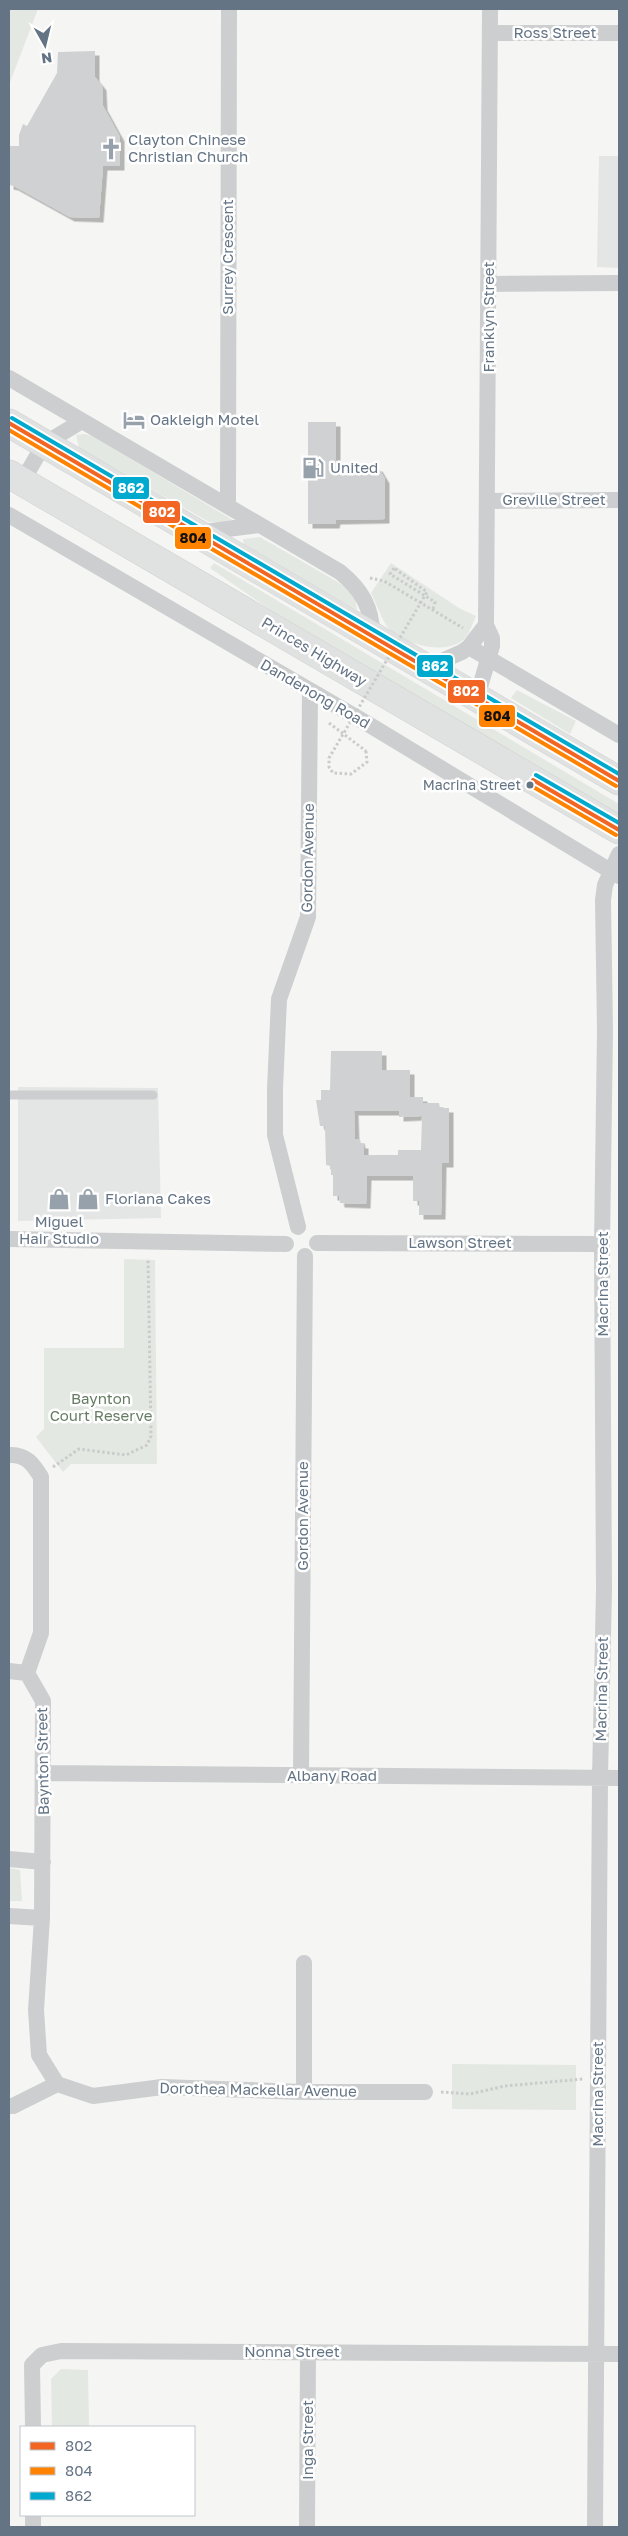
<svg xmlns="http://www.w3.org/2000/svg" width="628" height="2536" font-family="'Golos Text',sans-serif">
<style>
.built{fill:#e4e5e5}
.green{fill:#e4e8e2}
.building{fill:#d0d1d2;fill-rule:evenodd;filter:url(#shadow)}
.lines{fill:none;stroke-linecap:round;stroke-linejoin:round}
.highway-casing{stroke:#d1d2d2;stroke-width:29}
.path{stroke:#cacbcb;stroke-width:3;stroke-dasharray:2.5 2.5;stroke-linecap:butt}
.lane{stroke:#cccecf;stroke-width:9}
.street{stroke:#cccecf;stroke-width:16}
.highway{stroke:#e0e1e1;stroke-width:28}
.path-bridge{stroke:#cacbcb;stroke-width:3;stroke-dasharray:2.5 2.5;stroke-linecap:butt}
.bus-1-casing{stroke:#fff;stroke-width:8}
.bus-2-casing{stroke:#fff;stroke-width:8}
.bus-3-casing{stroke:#fff;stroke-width:8}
.bus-1{stroke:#f26522;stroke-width:4}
.bus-2{stroke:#ff8200;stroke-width:4}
.bus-3{stroke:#00a9ce;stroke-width:4}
.bus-dot{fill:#647485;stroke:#fff;stroke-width:2}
.labels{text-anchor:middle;stroke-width:5;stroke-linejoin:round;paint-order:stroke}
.bus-label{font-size:14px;fill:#647485;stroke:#fff;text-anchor:end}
.street-label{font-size:15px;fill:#647485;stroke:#fff}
.poi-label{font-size:15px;fill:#647485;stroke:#fff;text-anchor:start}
.park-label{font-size:15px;fill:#667c63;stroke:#fff}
.line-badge{stroke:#fff;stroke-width:2}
.badge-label{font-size:14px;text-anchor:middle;font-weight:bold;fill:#fff}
.pale-badge-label{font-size:14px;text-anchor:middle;font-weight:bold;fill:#111}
</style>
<defs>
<filter id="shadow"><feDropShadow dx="4.5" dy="4.5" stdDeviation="0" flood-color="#0004"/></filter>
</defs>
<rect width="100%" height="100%" fill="#f5f5f4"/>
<path class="built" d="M599,156H619V268L597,267Z
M18,1087L158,1088L161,1218L18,1221Z"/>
<path class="green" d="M9,9H38L9,85Z
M84,434L93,436L236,522H209L79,448L76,435Z
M260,537L348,588L355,597L357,610L244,546L243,539Z
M214,563L619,804V815L276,614L210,568Z
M391,563L459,608L476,616C473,622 470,632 466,637C449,658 399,644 386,625C380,615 376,603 371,593Z
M517,690L576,721L570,734L511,698Z
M124,1259L155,1260L157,1464H71L63,1472L36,1437L44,1429V1348H124Z
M9,1868L20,1870L22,1901H9Z
M452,2064L576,2065V2110L452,2109Z
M61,2369L88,2370L89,2427H52L51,2379Z"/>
<path class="building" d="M95,51V77L102,86L103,106L120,137V166H103L99,218L70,217L14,186L9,185V146H19V135L23,124L27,126L57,73L58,52Z
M308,422H336V468L378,467L385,479V519L336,520L335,524H308Z
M331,1051H382V1070H410V1097H423V1103H439L440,1108H449V1163H442L441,1215H419V1201H413V1176H367L366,1204L340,1203L339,1196H333V1175H331V1166L326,1165L325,1126H320L316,1100H321V1090H330ZM354,1111H399V1117L422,1116L421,1150H398V1155H364V1144H361L360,1139H355Z"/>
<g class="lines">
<g class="highway-casing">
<path id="highway" d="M9,423L619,781
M9,474L619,830"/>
</g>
<path class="path" d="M394,568L390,574L435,602L433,609
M370,578L384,581L463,628
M329,723L366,751
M53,1467L79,1449L126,1455L147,1445L151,1436L148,1258
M441,2092L470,2094L505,2086L583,2079"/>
<path class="lane" d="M9,1095H153"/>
<path class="street" d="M490,33H619
M490,284L619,283
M9,378L340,572C361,589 373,608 372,637
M22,482L44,444L82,421
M489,501L619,500
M228,506L229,9
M9,515L368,724L619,876
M196,533L259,525
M469,647L619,735
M426,668L462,652L469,647L486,625
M477,697L492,646V638L486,625L490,9
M298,1227L275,1135V1089L279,999L308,917L310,692
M9,1239L286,1244
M317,1243L602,1244
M9,1455C26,1454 33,1464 41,1477V1633L27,1673L43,1701L42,1918L36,2010L39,2055L57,2084
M9,1671L27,1673
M44,1773L619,1778
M301,1776L305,1256
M9,1859L43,1862
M9,1916L42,1918
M304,1963V2092
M9,2106H13L57,2084L93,2096L162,2087L304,2092H425
M33,2427L32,2365L42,2355L61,2351L619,2354
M33,2515V2527
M307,2527L308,2352
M595,2527L600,1778L604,1589L602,1244L605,1030L603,900L605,885L619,854"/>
<use href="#highway" class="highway"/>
<path class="path-bridge" d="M366,751L367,762L351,774L333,773L329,767V758L427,592L394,568"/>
<g class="bus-1-casing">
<path id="bus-1" d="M9,423L619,781
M533,780L619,830"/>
</g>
<g class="bus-2-casing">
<path id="bus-2" d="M9,430L616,786
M530,785L616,835"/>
</g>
<g class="bus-3-casing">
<path id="bus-3" d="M12,418L619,774
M536,775L619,823"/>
</g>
<use href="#bus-1" class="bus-1"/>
<use href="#bus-2" class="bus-2"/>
<use href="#bus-3" class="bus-3"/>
</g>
<defs>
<g id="church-bare" transform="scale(1.725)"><path d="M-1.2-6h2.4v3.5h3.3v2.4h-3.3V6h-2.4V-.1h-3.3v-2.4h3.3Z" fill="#97a1ac" stroke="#fff" stroke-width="2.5" paint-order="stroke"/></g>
<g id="hotel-bare" transform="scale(1.725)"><path d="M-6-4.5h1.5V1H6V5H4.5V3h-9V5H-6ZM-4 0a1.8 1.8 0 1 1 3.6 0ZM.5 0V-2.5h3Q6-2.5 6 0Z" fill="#97a1ac" stroke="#fff" stroke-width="2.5" paint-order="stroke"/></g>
<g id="fuel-bare" transform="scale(1.725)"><path d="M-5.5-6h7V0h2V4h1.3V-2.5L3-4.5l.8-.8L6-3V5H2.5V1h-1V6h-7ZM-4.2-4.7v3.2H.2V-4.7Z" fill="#97a1ac" stroke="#fff" stroke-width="2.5" paint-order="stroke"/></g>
<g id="shop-bare" transform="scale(1.725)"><path d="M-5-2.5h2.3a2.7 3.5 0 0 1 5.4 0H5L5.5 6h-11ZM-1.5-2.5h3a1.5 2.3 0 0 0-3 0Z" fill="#97a1ac" stroke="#fff" stroke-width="2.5" paint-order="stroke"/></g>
</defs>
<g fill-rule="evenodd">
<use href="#church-bare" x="111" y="149"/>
<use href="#hotel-bare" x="134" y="420"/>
<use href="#fuel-bare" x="313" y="468"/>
<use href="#shop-bare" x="59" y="1199"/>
<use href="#shop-bare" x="88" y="1199"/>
</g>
<circle class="bus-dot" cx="530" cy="785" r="4.5"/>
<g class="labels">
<g class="bus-label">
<text x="521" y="790">Macrina Street</text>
</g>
<g class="street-label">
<text x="555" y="38">Ross Street</text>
<text transform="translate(228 257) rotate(-90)" y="5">Surrey Crescent</text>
<text transform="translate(489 317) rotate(-90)" y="5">Franklyn Street</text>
<text x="554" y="505">Greville Street</text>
<text transform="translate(314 652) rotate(31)" y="5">Princes Highway</text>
<text transform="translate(315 694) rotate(30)" y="5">Dandenong Road</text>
<text transform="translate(308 858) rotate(-89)" y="5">Gordon Avenue</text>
<text x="460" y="1248">Lawson Street</text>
<text transform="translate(603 1284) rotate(-90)" y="5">Macrina Street</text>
<text transform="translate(303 1516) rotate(-90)" y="5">Gordon Avenue</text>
<text transform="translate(602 1689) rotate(-89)" y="5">Macrina Street</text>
<text transform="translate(43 1761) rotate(-91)" y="5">Baynton Street</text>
<text x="332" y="1781">Albany Road</text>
<text transform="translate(258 2090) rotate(1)" y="5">Dorothea Mackellar Avenue</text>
<text transform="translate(598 2094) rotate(-90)" y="5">Macrina Street</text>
<text x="292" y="2357">Nonna Street</text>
<text transform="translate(308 2440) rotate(-90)" y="5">Inga Street</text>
</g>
<g class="poi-label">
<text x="128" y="145">Clayton Chinese<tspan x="128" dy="17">Christian Church</tspan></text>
<text x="150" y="425">Oakleigh Motel</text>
<text x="330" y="473">United</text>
<text x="105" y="1204">Floriana Cakes</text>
<text x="59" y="1227" text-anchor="middle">Miguel<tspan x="59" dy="17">Hair Studio</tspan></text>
</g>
<g class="park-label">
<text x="101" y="1404">Baynton<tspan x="101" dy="17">Court Reserve</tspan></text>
</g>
</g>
<g class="line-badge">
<rect x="112" y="476" width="38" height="24" rx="5" fill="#00a9ce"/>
<rect x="142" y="500" width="39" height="24" rx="5" fill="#f26522"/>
<rect x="174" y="526" width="38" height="24" rx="5" fill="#ff8200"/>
<rect x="416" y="654" width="38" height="24" rx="5" fill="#00a9ce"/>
<rect x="447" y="679" width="39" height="25" rx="5" fill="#f26522"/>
<rect x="478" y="704" width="38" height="24" rx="5" fill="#ff8200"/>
</g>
<g class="badge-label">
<text x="131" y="493">862</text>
<text x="162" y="517">802</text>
<text x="435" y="671">862</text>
<text x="466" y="696">802</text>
</g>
<g class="pale-badge-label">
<text x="193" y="543">804</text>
<text x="497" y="721">804</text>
</g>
<rect width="628" height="2536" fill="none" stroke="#647485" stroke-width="20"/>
<rect x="20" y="2426" width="175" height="90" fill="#ffffff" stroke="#c1c7ce"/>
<rect x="30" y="2442" width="25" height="8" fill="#f26522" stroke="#c1c7ce"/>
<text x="65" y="2451" font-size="15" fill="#647485">802</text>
<rect x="30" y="2467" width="25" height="8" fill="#ff8200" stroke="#c1c7ce"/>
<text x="65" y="2476" font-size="15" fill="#647485">804</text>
<rect x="30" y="2492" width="25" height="8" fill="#00a9ce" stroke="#c1c7ce"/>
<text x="65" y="2501" font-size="15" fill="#647485">862</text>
<g transform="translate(45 45) rotate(172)" stroke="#ffffff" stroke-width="4" paint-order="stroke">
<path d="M0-4L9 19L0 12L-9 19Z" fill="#647485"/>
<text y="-8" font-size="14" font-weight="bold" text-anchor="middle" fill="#647485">N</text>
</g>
</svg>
